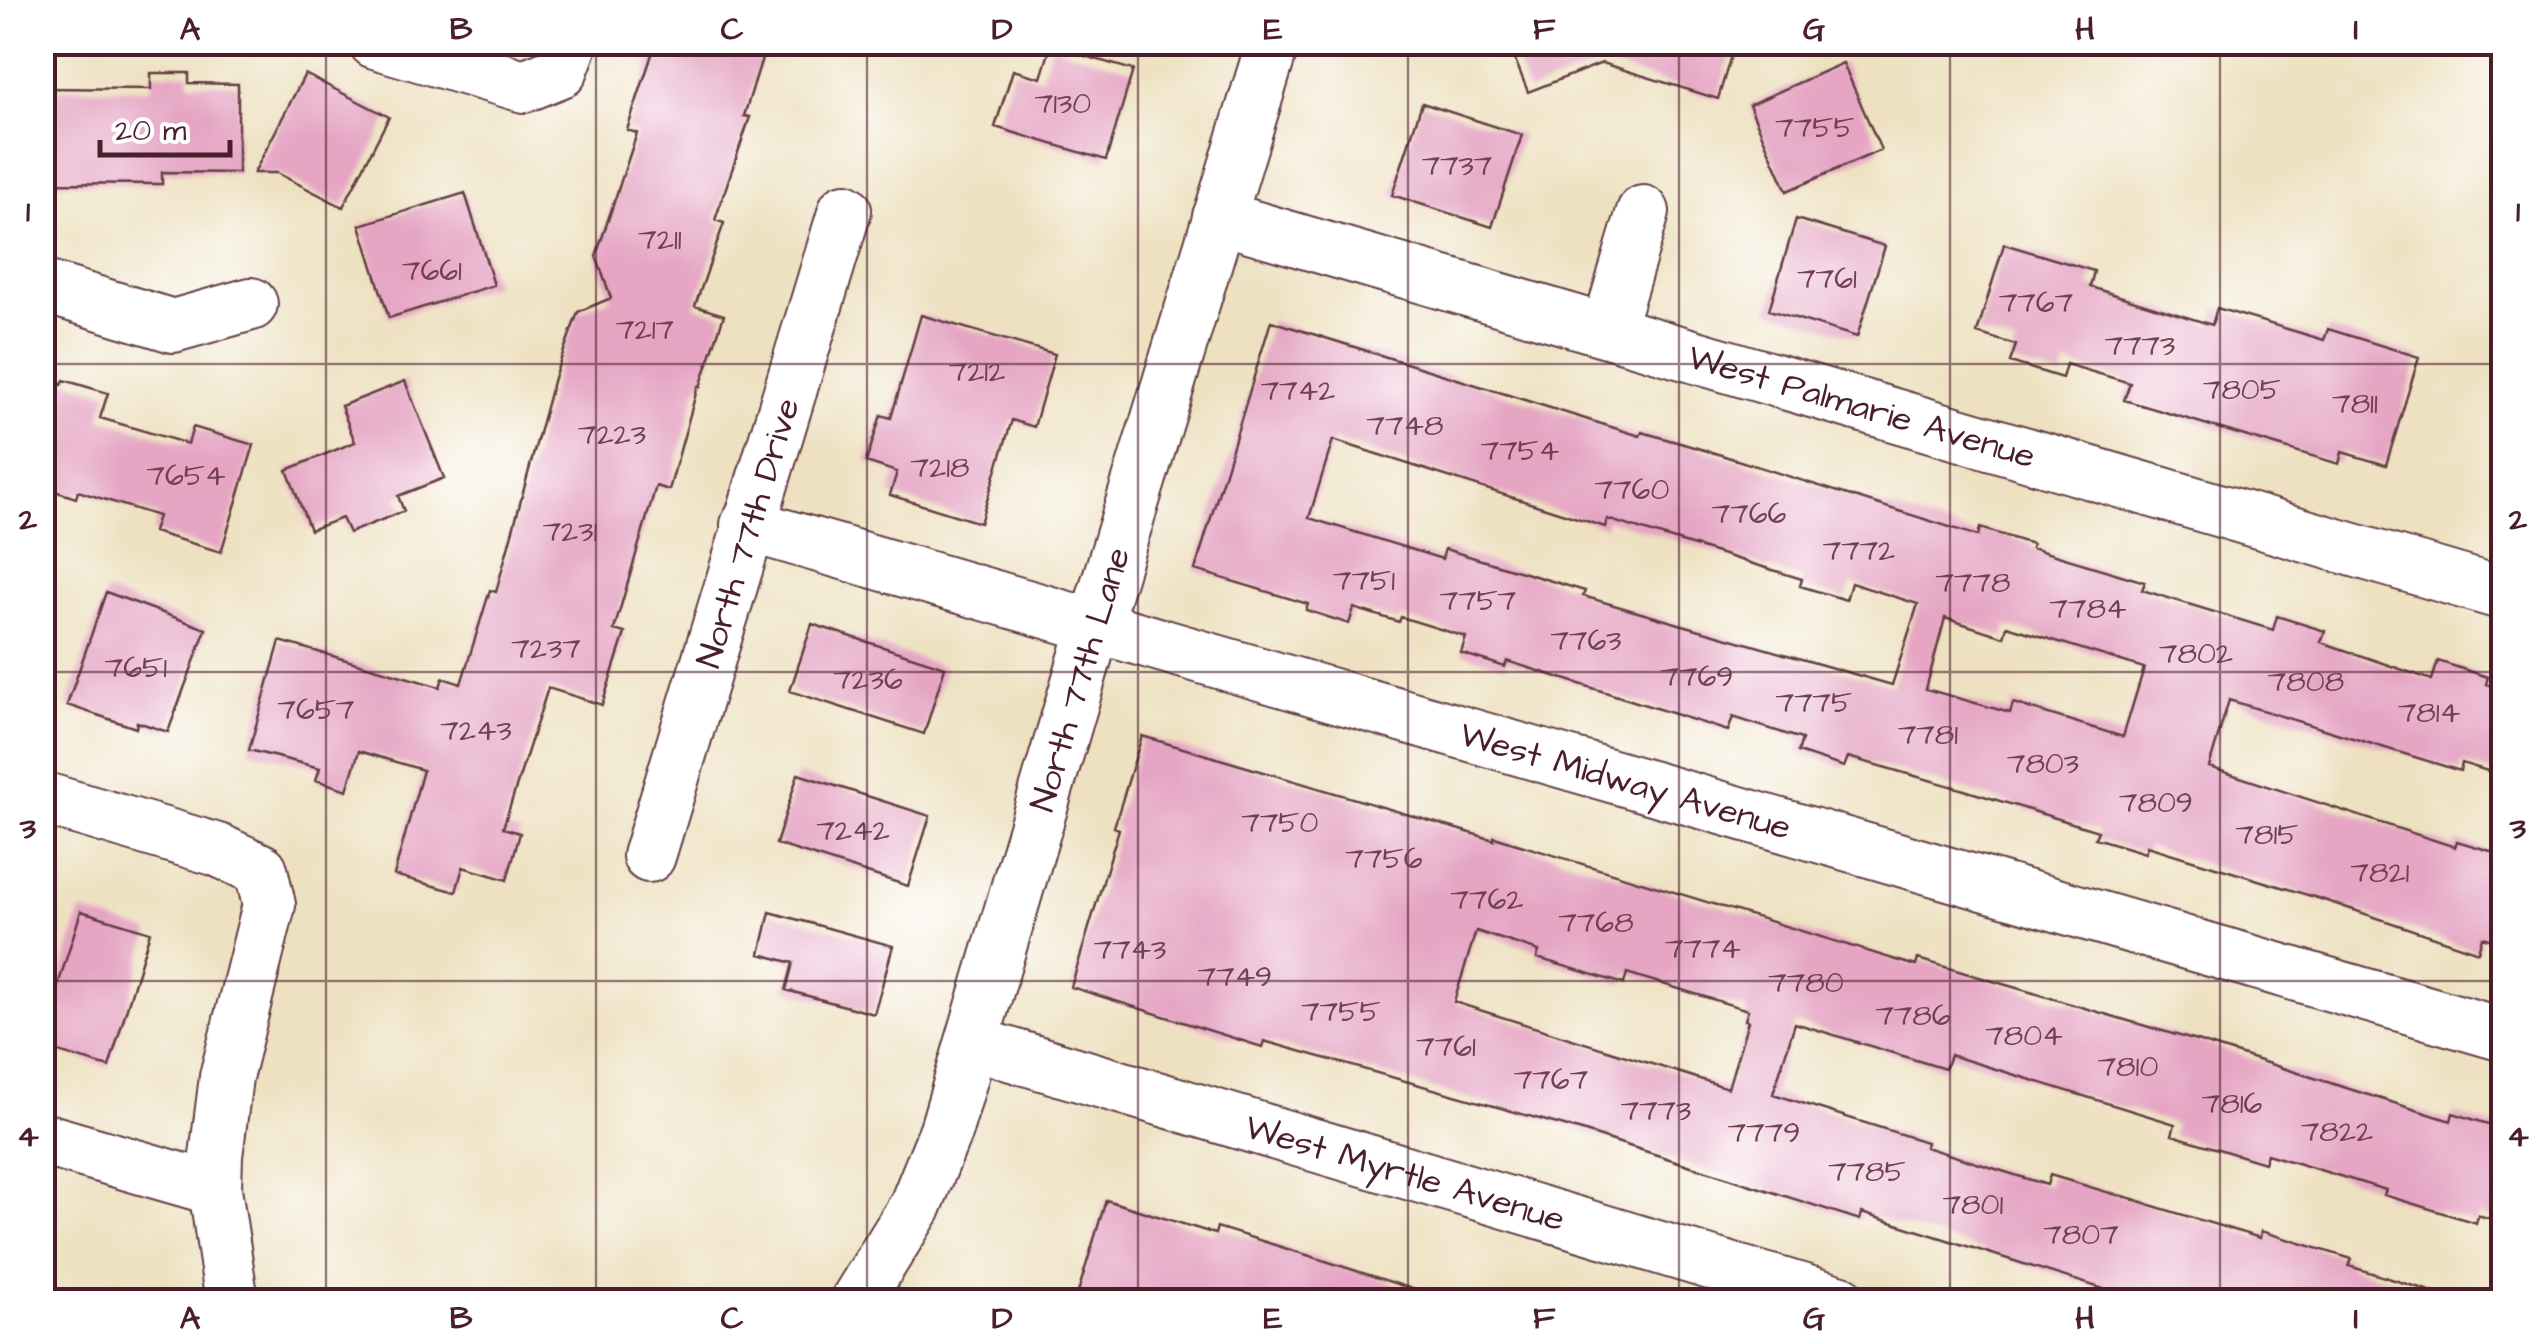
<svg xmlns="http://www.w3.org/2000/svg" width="2546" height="1344" font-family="'Architects Daughter',sans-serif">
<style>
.building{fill:#e5a5c3;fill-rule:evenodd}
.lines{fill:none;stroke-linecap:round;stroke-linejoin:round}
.minor-casing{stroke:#633c42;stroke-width:56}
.minor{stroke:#fff;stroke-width:52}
.grid{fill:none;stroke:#4a1f2b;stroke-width:2.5;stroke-opacity:0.55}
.labels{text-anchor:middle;stroke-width:8;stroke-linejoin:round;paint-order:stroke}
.number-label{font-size:30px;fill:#714051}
.street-label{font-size:35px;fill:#4a1f2b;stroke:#fff}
.neatline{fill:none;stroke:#4a1f2b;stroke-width:4}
.grid-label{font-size:32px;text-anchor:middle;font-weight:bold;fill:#4a1f2b}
</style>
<rect width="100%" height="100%" fill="#fff"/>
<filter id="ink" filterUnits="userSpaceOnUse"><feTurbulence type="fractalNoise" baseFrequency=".01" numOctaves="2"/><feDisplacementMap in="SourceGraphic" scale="20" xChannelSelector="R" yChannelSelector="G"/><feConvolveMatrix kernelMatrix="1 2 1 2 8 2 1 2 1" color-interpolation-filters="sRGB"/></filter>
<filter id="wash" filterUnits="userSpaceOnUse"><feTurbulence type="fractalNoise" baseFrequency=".0048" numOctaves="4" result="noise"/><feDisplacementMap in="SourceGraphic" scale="40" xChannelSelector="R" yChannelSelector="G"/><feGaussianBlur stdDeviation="2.25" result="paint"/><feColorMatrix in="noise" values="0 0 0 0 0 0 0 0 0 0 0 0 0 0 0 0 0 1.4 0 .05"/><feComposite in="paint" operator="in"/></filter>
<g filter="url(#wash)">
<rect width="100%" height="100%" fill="#eee1c1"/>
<g id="blocks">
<path class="building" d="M656,42H767L744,116L750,117L715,220L724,223L695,306L724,315L700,387L698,386L669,490L656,486L614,630L625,633L602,705L548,688L503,828L520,833L507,880L463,867L456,892L394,875L423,770L359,751L347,790L316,780L320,768L249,750L280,641L440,687L443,678L461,684L490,590L496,592L554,378L578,312L611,298L596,256L637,133L627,130Z
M1508,42H1735L1718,99L1602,63L1528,92Z
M1051,46L1133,70L1106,160L995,127L1013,70L1041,78Z
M1843,63L1881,150L1787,191L1749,105Z
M151,73H189V83L238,84V173L162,172V184L42,183V88L151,89Z
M305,74L389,117L343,207L277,173H254Z
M1422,103L1522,135L1492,227L1392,195Z
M465,193L494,285L389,318L360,225Z
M1796,219L1885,246L1857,337L1769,310Z
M2004,244L2094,271L2090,287L2212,325L2217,308L2324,340L2328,329L2419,357L2386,465L2342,452L2339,464L2124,400L2130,383L2066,364L2062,378L2010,362L2016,345L1977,333Z
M921,315L1055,354L1034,427L1012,420L980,523L890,495L897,472L866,462L881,415L891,418Z
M1271,321L1640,436L1642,432L1718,454L1978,536L1980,528L2032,544L2031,548L2145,582L2142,590L2273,630L2277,616L2325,631L2321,642L2432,680L2438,661L2488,677L2486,684L2504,690V776L2462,763L2460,771L2229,700L2209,767L2455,847L2457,841L2504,855V943L2482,937L2478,952L2324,900L2147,846L2145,853L2095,838L2098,831L1961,789L1848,757L1844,767L1798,752L1802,739L1733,717L1728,731L1507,661L1505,667L1461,653L1466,637L1401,617L1399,622L1354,608L1349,624L1306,610L1308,604L1195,570ZM1333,440L1605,527L1607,519L1802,579L1800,586L1846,600L1851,583L1918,604L1892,685L1634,611L1583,596L1585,591L1445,549L1442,559L1309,518ZM1945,618L2004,637L2007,626L2144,668L2123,737L2013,703L2010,713L1926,689Z
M42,379L62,385L64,380L108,393L100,418L188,444L193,427L254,445L221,552L153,532L158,516L78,491L76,498L42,487Z
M405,381L444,478L398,496L404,511L349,533L342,518L310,530L287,470L355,442L341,406Z
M106,592L206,629L168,732L137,722L136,728L67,705Z
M812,624L945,667L924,734L790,691Z
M1142,736L1494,840V837L1916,966L1918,959L2200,1042L2451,1121L2453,1113L2504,1129V1223L2478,1215L2476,1223L2384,1195L2386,1190L2267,1154L2264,1163L2172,1135L2175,1124L1950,1055L1945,1069L1795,1023L1773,1094L1926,1142L1925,1147L2047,1185L2050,1175L2260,1238L2261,1231L2352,1259L2349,1266L2436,1293L2435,1302H2153L2114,1289L2113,1292L1862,1213L1860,1220L1582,1131L1264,1041L1262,1047L1071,987L1119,829L1114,827ZM1476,931L1539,951L1537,958L1624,984L1627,973L1748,1010L1745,1020L1748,1021L1728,1088L1454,1002Z
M798,774L930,816L908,886L776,844Z
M81,911L150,932L109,1067L42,1047V1037Z
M770,912L893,946L874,1014L786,990L793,963L760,954Z
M1106,1200L1215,1234L1217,1227L1307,1255L1425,1293L1423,1302H1075Z"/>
</g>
</g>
<g filter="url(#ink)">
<use href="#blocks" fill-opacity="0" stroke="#633c42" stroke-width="2.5"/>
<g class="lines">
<g class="minor-casing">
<g id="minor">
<path d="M375,42L524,86L561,71L572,42"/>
<path id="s1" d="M1219,217L2504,594"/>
<path d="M42,286L173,326L251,304"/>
<path d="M1608,330L1643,212"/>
<path id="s2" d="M747,525L2504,1035"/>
<path d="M42,798L218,850L261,870L269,905L226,1077L216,1156L215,1189L232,1302"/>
<path id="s3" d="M649,856L845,210"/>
<path id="s4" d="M972,1043L1841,1302"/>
<path d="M42,1139L215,1189"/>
<path id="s5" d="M856,1302L915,1207L946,1130L1094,628L1273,42"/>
</g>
</g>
<use href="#minor" class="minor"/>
</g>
</g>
<path class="grid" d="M326,42V1302M596,42V1302M867,42V1302M1138,42V1302M1408,42V1302M1679,42V1302M1950,42V1302M2220,42V1302M42,364H2504M42,672H2504M42,981H2504"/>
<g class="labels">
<g class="number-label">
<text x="1063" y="113">7130</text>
<text x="1815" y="137">7755</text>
<text x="1457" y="175">7737</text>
<text x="660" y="249">7211</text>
<text x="432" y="280">7661</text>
<text x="1827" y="288">7761</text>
<text x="2036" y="312">7767</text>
<text x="645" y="339">7217</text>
<text x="2140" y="355">7773</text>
<text x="977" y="381">7212</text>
<text x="2242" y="399">7805</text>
<text x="1298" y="400">7742</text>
<text x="2355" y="413">7811</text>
<text x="1405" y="435">7748</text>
<text x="612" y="444">7223</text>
<text x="1520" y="460">7754</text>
<text x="940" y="477">7218</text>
<text x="186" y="485">7654</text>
<text x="1632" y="499">7760</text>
<text x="1749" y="523">7766</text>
<text x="570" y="541">7231</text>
<text x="1859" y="560">7772</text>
<text x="1364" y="590">7751</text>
<text x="1973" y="592">7778</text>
<text x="1478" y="610">7757</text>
<text x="2088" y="618">7784</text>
<text x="1586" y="650">7763</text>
<text x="546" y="658">7237</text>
<text x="2196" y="663">7802</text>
<text x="136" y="677">7651</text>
<text x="1697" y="686">7769</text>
<text x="868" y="689">7236</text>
<text x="2306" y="691">7808</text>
<text x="1814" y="712">7775</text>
<text x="316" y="719">7657</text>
<text x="2429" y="722">7814</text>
<text x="476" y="740">7243</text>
<text x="1928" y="744">7781</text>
<text x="2043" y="773">7803</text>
<text x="2156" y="812">7809</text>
<text x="1280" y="832">7750</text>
<text x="853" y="840">7242</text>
<text x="2267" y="844">7815</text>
<text x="1384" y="868">7756</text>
<text x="2380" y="882">7821</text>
<text x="1487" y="909">7762</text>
<text x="1596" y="932">7768</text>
<text x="1703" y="958">7774</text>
<text x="1130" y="959">7743</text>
<text x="1235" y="986">7749</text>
<text x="1806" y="992">7780</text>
<text x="1341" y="1021">7755</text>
<text x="1913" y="1025">7786</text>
<text x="2024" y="1045">7804</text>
<text x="1446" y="1056">7761</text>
<text x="2128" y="1076">7810</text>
<text x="1551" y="1089">7767</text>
<text x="2232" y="1113">7816</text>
<text x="1656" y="1120">7773</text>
<text x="2337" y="1141">7822</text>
<text x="1764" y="1142">7779</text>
<text x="1867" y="1181">7785</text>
<text x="1973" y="1214">7801</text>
<text x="2081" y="1244">7807</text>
</g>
<g class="street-label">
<text dy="12" stroke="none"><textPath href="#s1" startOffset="670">West Palmarie Avenue</textPath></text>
<text dy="12" stroke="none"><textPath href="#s3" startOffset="338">North 77th Drive</textPath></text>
<text dy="12" stroke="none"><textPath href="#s5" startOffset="665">North 77th Lane</textPath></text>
<text dy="12" stroke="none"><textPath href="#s2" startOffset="915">West Midway Avenue</textPath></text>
<text dy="12" stroke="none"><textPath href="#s4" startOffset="452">West Myrtle Avenue</textPath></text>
</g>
</g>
<rect width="2546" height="1344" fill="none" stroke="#fff" stroke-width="110"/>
<path d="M100 140v15h130v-15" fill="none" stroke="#4a1f2b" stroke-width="5"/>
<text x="115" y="140" font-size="30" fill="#4a1f2b" stroke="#ffffff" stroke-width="8" paint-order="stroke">20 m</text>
<rect x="55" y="55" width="2436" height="1234" class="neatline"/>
<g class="grid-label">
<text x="190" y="39">A</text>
<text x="461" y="39">B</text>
<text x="732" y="39">C</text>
<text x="1002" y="39">D</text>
<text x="1273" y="39">E</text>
<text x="1544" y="39">F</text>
<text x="1814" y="39">G</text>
<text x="2085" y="39">H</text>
<text x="2356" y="39">I</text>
<text x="28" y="221">1</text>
<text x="2518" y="221">1</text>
<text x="28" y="529">2</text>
<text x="2518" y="529">2</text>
<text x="28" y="838">3</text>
<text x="2518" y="838">3</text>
<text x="28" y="1146">4</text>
<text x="2518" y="1146">4</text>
<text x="190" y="1328">A</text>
<text x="461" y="1328">B</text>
<text x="732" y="1328">C</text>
<text x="1002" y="1328">D</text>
<text x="1273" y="1328">E</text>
<text x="1544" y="1328">F</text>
<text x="1814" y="1328">G</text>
<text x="2085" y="1328">H</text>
<text x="2356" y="1328">I</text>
</g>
</svg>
